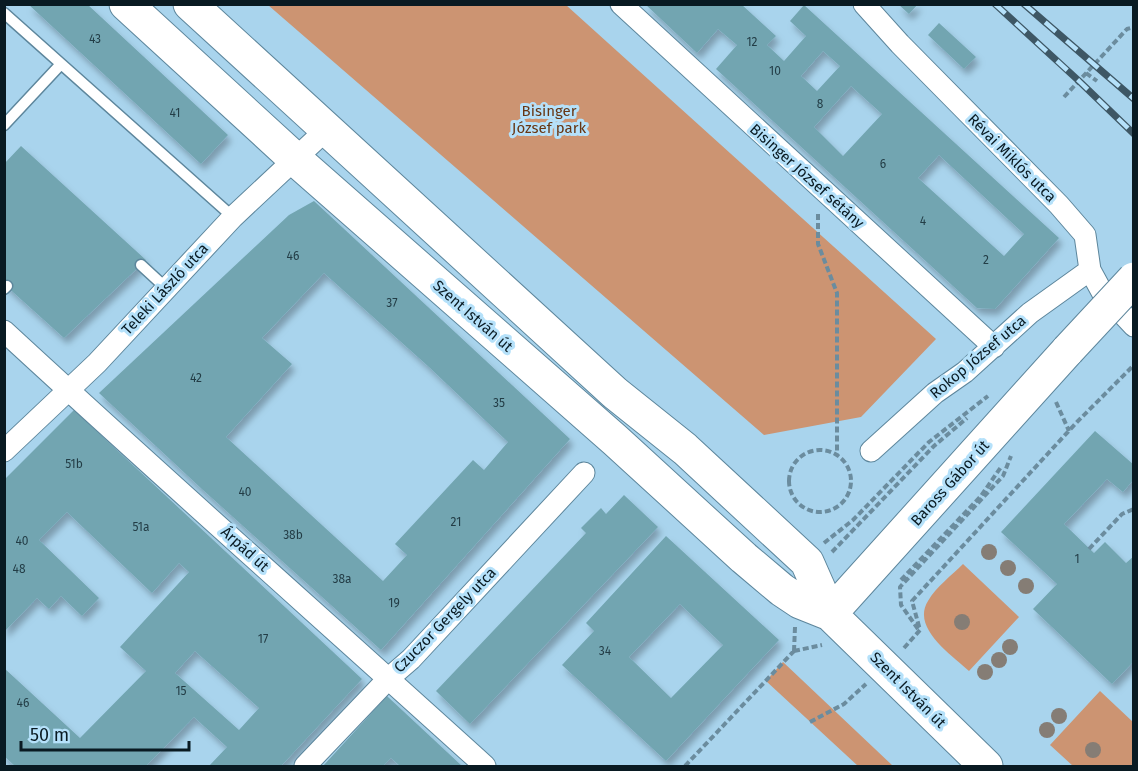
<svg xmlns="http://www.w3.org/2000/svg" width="1138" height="771" font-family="'Fira Sans',sans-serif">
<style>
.green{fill:#cc9472}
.building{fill:#72a5b1;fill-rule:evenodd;filter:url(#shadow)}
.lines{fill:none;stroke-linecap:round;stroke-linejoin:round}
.lane-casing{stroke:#5d869c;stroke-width:13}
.street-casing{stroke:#5d869c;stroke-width:23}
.primary-casing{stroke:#5d869c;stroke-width:35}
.path{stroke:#6b8c9e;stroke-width:4;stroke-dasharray:6 3;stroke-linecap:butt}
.lane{stroke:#fff;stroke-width:10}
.street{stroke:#fff;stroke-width:21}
.primary{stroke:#fff;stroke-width:33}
.rail-casing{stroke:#3e5765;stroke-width:7}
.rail{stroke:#b5e1fa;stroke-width:4.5;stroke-dasharray:14;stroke-linecap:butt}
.primary-bridge-casing{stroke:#5d869c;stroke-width:35;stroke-linecap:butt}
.primary-bridge{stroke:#fff;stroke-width:33}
.tree{fill:#857d75}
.labels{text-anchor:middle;stroke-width:6;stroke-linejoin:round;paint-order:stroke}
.number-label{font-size:12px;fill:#233d46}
.park-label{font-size:15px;fill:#673613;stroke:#b5e1fa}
.street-label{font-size:15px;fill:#091a22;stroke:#b5e1fa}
</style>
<defs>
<filter id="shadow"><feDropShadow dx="3.5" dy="6" stdDeviation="3" flood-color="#0004"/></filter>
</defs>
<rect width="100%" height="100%" fill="#a9d4ed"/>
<path class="green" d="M268,5H566L936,339L861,417L764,435Z
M963,564L1019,617L969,671C952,655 911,628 928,601C936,587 952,575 963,564Z
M783,662L893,766H858L766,681Z
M1100,691L1133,722V766H1073L1050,745Z"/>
<path class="building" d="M28,4H87L228,135L201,164Z
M645,4H741L776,36L767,45L784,61L806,36L790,21L804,5L1059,238L995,309L977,308L716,69L737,45L718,29L697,53ZM823,51L840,66L817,91L801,76ZM851,86L882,114L843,156L814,127ZM939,155L1024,234L1004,256L918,178Z
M898,4H918L909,14Z
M939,23L976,57L964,69L928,35Z
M21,146L146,260L64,338L4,284V164Z
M314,201L570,439L381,650L203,490L99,393L289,215ZM324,273L429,367L508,442L484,470L473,460L395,544L407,555L383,581L226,437L292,364L262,338Z
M74,410L362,679L281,766H209L227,747L194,717L146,766H15L4,756V668L80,738L146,671L120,647L189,572L179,563L152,593L67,512L39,540L99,598L82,616L61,596L49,609L37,598L4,632V480ZM195,651L259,708L239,730L175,673Z
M1095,431L1134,465V479L1123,492L1107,479L1064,524L1094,553L1105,542L1126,563L1134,556V661L1112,684L1033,609L1057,584L1001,532Z
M624,495L658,527L470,724L436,691L586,533L581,528L601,508L606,514Z
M666,536L779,640L666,761L562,665L594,631L586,623ZM680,604L723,645L671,698L629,657Z
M387,696L388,697L462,766H400L391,758L383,766H323Z"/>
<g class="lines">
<g class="lane-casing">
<path id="lane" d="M4,13L233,217
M4,125L61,64
M141,265L166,288
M4,289L7,286"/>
</g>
<g class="street-casing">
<path id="street" d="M621,4L994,347
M864,4L900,44L1059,205L1085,235L1090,270L1102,292L1134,326
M4,331C163,478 325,621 485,766
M4,451L97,363L233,217L327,129
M871,451L935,393L965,372L1030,313L1090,270
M305,766L389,678L411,659L584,473"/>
</g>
<g class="primary-casing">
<path id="primary" d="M126,4L295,159L615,440L744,558L782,590L800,602L830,614L986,766
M190,4L615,393L685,449L807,562L830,614
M830,614L1068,350"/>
</g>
<path class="path" d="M1086,73L1097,81
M1064,97L1127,29L1134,27
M818,214V244L837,293V455
M1056,402L1069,431
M789 481a31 31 0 1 1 62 0a31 31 0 1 1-62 0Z
M824,543L853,520L929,442L988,396
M1089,549L1122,514L1134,509
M832,552L934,446L967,418
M901,580L981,496L1001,467
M918,629L901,605L900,587L1003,476L1011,456
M904,648L920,630L912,601L1077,422L1134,365
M794,651L795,627
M794,651L822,645
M810,722L844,704L866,684
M685,766L794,651"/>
<use href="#lane" class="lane"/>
<use href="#street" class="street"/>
<use href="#primary" class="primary"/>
<g class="rail-casing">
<path id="rail" d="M995,4L1079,81L1134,134
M1024,4L1134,99"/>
</g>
<use href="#rail" class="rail"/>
<g class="primary-bridge-casing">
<path id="primary-bridge" d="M1068,350L1134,279"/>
</g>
<use href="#primary-bridge" class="primary-bridge"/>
</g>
<g class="tree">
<circle cx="989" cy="552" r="8"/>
<circle cx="1008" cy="568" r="8"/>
<circle cx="1026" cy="586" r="8"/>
<circle cx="962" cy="622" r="8"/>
<circle cx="1010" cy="647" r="8"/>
<circle cx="999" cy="660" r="8"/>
<circle cx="985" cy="672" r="8"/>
<circle cx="1059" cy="716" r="8"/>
<circle cx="1047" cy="730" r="8"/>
<circle cx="1093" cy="750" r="8"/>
</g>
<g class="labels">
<g class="number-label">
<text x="95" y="43">43</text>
<text x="752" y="46">12</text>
<text x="775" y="75">10</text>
<text x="820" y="108">8</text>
<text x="175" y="117">41</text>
<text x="883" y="168">6</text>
<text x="923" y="225">4</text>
<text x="293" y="260">46</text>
<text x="986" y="264">2</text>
<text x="392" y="307">37</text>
<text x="196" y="382">42</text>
<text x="499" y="407">35</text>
<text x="74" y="468">51b</text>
<text x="245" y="496">40</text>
<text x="456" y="526">21</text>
<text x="141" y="531">51a</text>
<text x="293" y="539">38b</text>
<text x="22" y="545">40</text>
<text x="1077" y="563">1</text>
<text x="19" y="573">48</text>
<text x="342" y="583">38a</text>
<text x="394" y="607">19</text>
<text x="263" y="643">17</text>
<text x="605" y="655">34</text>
<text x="181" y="695">15</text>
<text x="23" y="707">46</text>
</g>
<g class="park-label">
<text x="549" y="116">Bisinger<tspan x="549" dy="17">József park</tspan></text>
</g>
<g class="street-label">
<text transform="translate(1012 158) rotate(45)" y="5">Révai Miklós utca</text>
<text transform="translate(807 176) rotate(42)" y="5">Bisinger József sétány</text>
<text transform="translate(165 289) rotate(-47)" y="5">Teleki László utca</text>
<text transform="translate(473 316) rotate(41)" y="5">Szent István út</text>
<text transform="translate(978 357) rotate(-40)" y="5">Rokop József utca</text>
<text transform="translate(950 483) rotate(-48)" y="5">Baross Gábor út</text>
<text transform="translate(245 549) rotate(42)" y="5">Árpád út</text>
<text transform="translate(445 620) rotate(-46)" y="5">Czuczor Gergely utca</text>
<text transform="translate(908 690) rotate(45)" y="5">Szent István út</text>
</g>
</g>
<rect width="1138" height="771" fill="none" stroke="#091a22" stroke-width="12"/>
<path d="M21 741v9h168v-9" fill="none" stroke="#091a22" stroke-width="3"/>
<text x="30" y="741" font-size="18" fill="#091a22" stroke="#b5e1fa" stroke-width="4.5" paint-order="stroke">50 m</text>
</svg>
